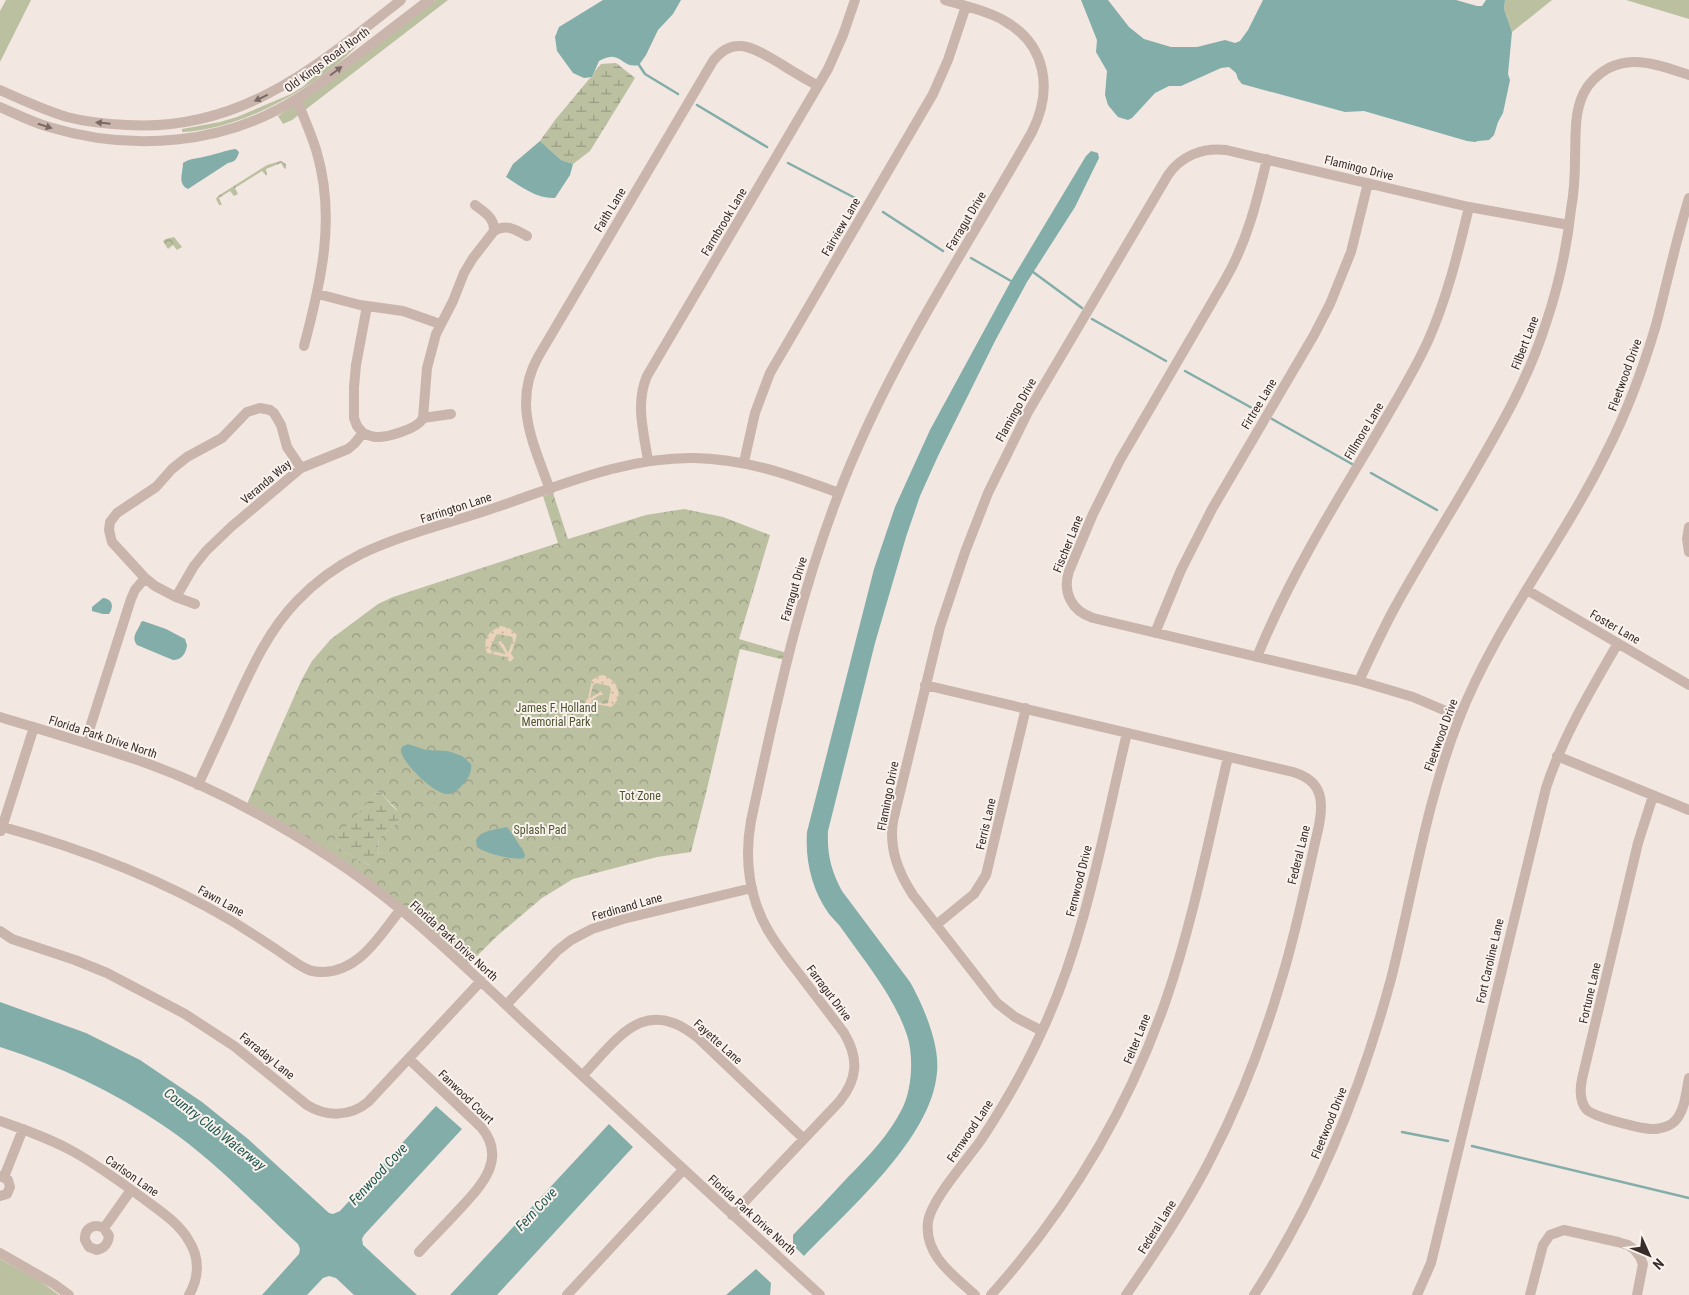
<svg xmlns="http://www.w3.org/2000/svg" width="1689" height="1295" font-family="'Roboto Condensed',sans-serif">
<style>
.green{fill:#bbc0a1}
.forest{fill:url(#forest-crowns);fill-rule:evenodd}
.wetland{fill:url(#wetland-marsh)}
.sand{fill:url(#sand-dots);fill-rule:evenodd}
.water{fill:#82ada8}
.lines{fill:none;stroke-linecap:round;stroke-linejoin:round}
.stream{stroke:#82ada8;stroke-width:2.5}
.minor{stroke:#cab5ad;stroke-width:10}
.oneway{fill:#7a6a66}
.labels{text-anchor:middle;stroke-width:4;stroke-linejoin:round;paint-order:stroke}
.street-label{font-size:12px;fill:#392d2b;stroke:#f9f2ed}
.park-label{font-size:12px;fill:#4e5531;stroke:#f9f2ed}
.water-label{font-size:14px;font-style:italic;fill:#235852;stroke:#f9f2ed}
</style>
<defs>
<pattern id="forest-crowns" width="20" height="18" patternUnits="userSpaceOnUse" patternTransform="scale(1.25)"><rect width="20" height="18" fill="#bbc0a1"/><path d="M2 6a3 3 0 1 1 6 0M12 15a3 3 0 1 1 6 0" fill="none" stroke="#999c83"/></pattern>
<pattern id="wetland-marsh" width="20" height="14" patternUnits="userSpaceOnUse" patternTransform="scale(1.25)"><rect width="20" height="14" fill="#bbc0a1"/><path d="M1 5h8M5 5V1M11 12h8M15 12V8" fill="none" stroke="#999c83"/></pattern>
<pattern id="sand-dots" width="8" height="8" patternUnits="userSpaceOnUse" patternTransform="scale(1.25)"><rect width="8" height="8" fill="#ead2bb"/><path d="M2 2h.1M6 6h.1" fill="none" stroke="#c9b5a1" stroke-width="1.8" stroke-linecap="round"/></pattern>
</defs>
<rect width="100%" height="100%" fill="#f2e7e1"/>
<path class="green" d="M6,0H31L0,62V11Z
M435,0H448L292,120L283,124L278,116L314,92Z
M1505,0H1552L1512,32L1504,9Z
M1626,0H1689V19Z
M363,39C324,84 242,130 182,132V129L220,122L237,117L291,94L304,86L316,74Z
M0,1259L40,1281L59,1295H0Z"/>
<path class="forest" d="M281,161L286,164V169L284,168L281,163L266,169L267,176L262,171L235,188L238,194L234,196L230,191L219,198L222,205H219L216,199L218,196L267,165Z
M174,237L182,247L177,250L173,245L168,249L163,241L166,239Z
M553,493L568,539L646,515L684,509L723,517L770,535L739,639L787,653L785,660L740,649L706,793L691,852L657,857L573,879L542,898L497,936L469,964L407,914L247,804L301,681L312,661L331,639L378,604L393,597L558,543L543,496ZM377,792L381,793L397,810L401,819L379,838L378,850L379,856L369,865L354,858L335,844V840Z"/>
<path class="wetland" d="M616,63L635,78L590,151L573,164L561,160L540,141L555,120L590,78L592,77L595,71L601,64Z
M377,792L381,793L393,807L402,815L401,819L379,838L378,850L379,856L375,861L369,865L354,858L335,844L334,840Z"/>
<path class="sand" d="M501,626L509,628L517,635L511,654L514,658L510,662L506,657L487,653C482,639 489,631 501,626ZM498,634L512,637L513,640L508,653L502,641L498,642L506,654L492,651L490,649L496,635Z
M603,675C618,680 625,697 611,707L591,703L587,704L585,702L588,698L592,680L598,676ZM596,683L609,686L611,689L608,703L606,704L591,701L600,695H603L602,691L590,698L593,685Z"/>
<path class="water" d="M603,0H681L673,14L658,30L646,55L639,65C620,69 622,48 599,61L592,77L584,78L573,73L557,51L555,37L559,27Z
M1081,0H1108L1129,27L1144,39L1171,47H1197L1225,40L1235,43L1240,41L1248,30L1263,0H1456L1477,6H1482L1486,0H1505L1504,9L1512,32L1508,74L1510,80L1503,113L1498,122L1494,135L1489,140L1478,141L1475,142L1467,141L1364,111L1345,112L1242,84L1238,79L1236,73L1229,67L1221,68L1181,86H1169L1155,93L1132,118L1128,120L1118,117L1108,105L1105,95L1107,71L1096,52L1097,40Z
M540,141L561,160L573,164L570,175L555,198C537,199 521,187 506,177L513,164Z
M236,149L239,152C237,159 235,162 228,163L188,189C177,184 183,173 183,163C190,158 196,159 203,157C215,155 225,150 236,149Z
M1091,151L1098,153L1099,158L1075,207L1027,282L995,341L938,456L920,496L906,537L875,643L828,831C827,854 831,871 842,891L910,982C923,1005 940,1044 937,1072C932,1138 849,1209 804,1256L793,1245V1235C811,1216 830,1197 848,1177C868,1157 889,1135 902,1109C912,1090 914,1056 907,1035C894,996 865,962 842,929C838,923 833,919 829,914C812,890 805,861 807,832L874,569L895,507L930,430L1011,281L1086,156Z
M103,598C113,599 114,607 109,614H103L92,611V607Z
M143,621L166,629L185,639L187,645C186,654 181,660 173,660L137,645C130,636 139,630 141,622Z
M408,744L426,750L448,751L462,756L471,764C472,771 469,777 465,782C461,787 455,793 449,794C436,796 406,766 402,754C400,751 401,750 402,747Z
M507,827L511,832L525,854L524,858C515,861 484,853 477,847L476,840L481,834L488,831Z
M0,1002L86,1033L140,1060L202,1102L248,1139L329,1213L333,1214L340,1211L436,1106L462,1129L364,1235L362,1239L363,1245L417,1295H354L336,1278L329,1276L323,1278L307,1295H262L299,1254L300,1249L298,1244C255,1204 213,1159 164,1126C114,1092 58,1065 0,1047Z
M609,1124L633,1147L497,1295H450Z
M756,1269L771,1283L770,1295H726Z"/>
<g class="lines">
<path class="stream" d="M639,65L645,74L678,94
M697,105L767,147
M788,163L857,199
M883,212L943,251
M971,258L1011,281
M1033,272L1082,308
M1092,319L1166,361
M1185,371L1252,408
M1272,419L1352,464
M1371,473L1437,510
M1402,1132L1448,1141
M1472,1146L1689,1198"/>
<path class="minor" d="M0,90C22,100 44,110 67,117C86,122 106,124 127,125C241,132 317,66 401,0
M297,99C303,117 312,135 317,153C336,219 321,282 304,346
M0,107C16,114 32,122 49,127C132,152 224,145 298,98C317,87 333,73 351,60C377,40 403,20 429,0
M1267,159C1257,201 1247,242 1225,280L1120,460L1093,514L1069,571C1062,593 1072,611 1093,618L1359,681L1413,697L1460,717
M475,205C484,212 495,218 494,231C506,223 516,230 527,236
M318,294L360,305L403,311L440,324
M423,418L427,368L436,334L453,301L464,273L473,258L494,231
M363,433L357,426L354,418V387L356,365L367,306
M648,461C644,433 635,404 647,376L828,69L843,35L855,0
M744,462L755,413L770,373L933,94L948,60L966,6
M550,490C534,444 512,404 538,357L713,61C734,33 757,50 781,64C793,72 806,79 818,86
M1689,527L1687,539L1689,552
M145,578L112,542L109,530L110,522L117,513L156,487L172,469L187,457L222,438L247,412L260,408L270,410L274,413L281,425L287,447L301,468
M1527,590L1689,685
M176,597L195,604
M1155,633L1181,570L1212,509L1314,335L1330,304L1351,252L1368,183
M1257,657C1287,583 1328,515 1369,447C1389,412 1411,378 1428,341C1447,298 1458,253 1469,207
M1359,681C1370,657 1381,633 1394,609C1416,569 1440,530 1463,491C1495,436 1528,382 1547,320C1559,284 1567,247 1571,209C1574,193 1575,176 1575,159C1576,135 1573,107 1588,86C1617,49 1653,63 1689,75
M925,685L1293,772C1324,781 1324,803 1318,830C1306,881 1296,934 1280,984C1262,1045 1239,1104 1210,1160C1186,1207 1156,1252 1126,1295
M0,717C49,732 98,746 146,763C210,786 271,819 328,856C400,902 461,963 523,1021C623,1112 721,1204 820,1295
M85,743L131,599L135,590L145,578L155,586L176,597L194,566L206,551L231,527L301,468L348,449L354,444L363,433C367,435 370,436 375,437C386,438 418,429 423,418L451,414
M1557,756L1689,810
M198,785C211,757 224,729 236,702C253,665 269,630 297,601C315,582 337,566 361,554C401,535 446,524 488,510C555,488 622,457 694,458C747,459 790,475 839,493
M1653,796L1638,843L1582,1079C1580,1089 1579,1100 1586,1109C1593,1117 1644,1130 1656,1129C1662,1128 1670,1126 1674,1122C1685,1112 1686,1092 1689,1078
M0,826C80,848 160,878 232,921C248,931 264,941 280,952C289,958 299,966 309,970C314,972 319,972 324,972C361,970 380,935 401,909
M1,831L34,727
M936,925L974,894L986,875L1026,708
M0,931L12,939L75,960L107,973L185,1014L234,1046L307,1105C326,1117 350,1117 368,1102L481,981
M506,1005L557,951L571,940L592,929L623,919L752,888
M1042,1031L1015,1017L997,1003L913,895C898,872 889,849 893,821L940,627L965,552L988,493L1028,412L1168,175C1181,156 1203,147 1226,150L1469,207L1569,225
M409,1059L481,1127C509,1160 479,1188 456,1213C444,1226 431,1239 419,1252
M583,1075C618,1038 645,994 698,1038L804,1139
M0,1121C25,1130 51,1139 74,1152C99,1166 122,1183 144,1199C160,1211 179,1223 189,1241C200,1258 199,1278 189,1295
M0,1176L8,1180L10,1187L7,1194L0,1196
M4,1177L23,1129
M732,1215L839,1102C858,1079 859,1058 844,1033C830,1014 815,995 800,975C789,961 778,947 769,932C749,899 744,858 751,821C778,694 805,566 858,447C906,337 973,237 1032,132C1053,90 1047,44 1003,20C986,10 964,6 945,0
M104,1228C94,1223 84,1228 85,1240L89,1247L97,1250C105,1248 108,1244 109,1236L104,1228L131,1190
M0,1253L54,1284L69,1295
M567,1295L683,1170
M975,1295C953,1275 924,1255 928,1222C931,1200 967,1160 981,1140C1004,1105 1025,1069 1042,1031C1086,937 1103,833 1127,733
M991,1295C1068,1209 1128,1109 1166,1000C1193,921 1209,838 1228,757
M1254,1295C1317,1198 1361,1090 1391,979C1413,892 1426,802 1459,719C1495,626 1562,543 1606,453C1627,412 1643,369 1656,325C1667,283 1676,240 1689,198
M1417,1295L1431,1263L1546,788C1563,736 1591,690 1618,643
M1530,1295L1543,1245L1550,1235L1564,1230L1618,1242L1628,1245L1635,1250L1640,1257L1643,1264L1637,1295"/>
</g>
<defs><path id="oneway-solid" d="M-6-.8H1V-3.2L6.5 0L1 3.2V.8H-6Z" transform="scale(1.25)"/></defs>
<g class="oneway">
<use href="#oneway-solid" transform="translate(336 71) rotate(-37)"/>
<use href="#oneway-solid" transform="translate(261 98) rotate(154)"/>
<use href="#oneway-solid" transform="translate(103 123) rotate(-174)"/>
<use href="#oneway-solid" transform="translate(45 126) rotate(18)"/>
</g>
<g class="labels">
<g class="street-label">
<text transform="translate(327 60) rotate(-36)" y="4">Old Kings Road North</text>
<text transform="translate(1359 168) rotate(14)" y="4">Flamingo Drive</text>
<text transform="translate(610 210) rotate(-59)" y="4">Faith Lane</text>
<text transform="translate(966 221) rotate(-59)" y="4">Farragut Drive</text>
<text transform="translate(724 222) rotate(-59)" y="4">Farmbrook Lane</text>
<text transform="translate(841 227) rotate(-60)" y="4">Fairview Lane</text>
<text transform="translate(1525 343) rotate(-69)" y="4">Filbert Lane</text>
<text transform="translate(1625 375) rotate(-70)" y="4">Fleetwood Drive</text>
<text transform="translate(1259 404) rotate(-59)" y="4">Firtree Lane</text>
<text transform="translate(1016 410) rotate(-61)" y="4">Flamingo Drive</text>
<text transform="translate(1364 431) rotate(-59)" y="4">Fillmore Lane</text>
<text transform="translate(266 482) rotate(-40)" y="4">Veranda Way</text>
<text transform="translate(456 508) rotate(-18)" y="4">Farrington Lane</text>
<text transform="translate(1068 544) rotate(-68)" y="4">Fischer Lane</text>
<text transform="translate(794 589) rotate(-74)" y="4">Farragut Drive</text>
<text transform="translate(1615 627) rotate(30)" y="4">Foster Lane</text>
<text transform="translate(1441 735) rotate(-70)" y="4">Fleetwood Drive</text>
<text transform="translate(103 737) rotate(18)" y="4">Florida Park Drive North</text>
<text transform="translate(888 796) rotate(-79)" y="4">Flamingo Drive</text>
<text transform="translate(986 824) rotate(-77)" y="4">Ferris Lane</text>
<text transform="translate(1299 855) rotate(-76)" y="4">Federal Lane</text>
<text transform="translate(1079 881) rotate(-76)" y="4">Fernwood Drive</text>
<text transform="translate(221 901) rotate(29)" y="4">Fawn Lane</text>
<text transform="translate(627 907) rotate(-16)" y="4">Ferdinand Lane</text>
<text transform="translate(454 941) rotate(42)" y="4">Florida Park Drive North</text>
<text transform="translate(1490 961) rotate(-77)" y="4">Fort Caroline Lane</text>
<text transform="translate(829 993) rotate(53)" y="4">Farragut Drive</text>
<text transform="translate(1590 993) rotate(-77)" y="4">Fortune Lane</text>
<text transform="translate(1137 1039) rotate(-68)" y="4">Felter Lane</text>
<text transform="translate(718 1042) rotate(42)" y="4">Fayette Lane</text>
<text transform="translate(267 1056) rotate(39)" y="4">Farraday Lane</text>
<text transform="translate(466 1097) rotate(44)" y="4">Fanwood Court</text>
<text transform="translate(1329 1123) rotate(-68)" y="4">Fleetwood Drive</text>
<text transform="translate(970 1131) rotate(-56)" y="4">Fernwood Lane</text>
<text transform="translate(132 1176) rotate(35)" y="4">Carlson Lane</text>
<text transform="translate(752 1215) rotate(42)" y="4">Florida Park Drive North</text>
<text transform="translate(1157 1227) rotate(-58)" y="4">Federal Lane</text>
</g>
<g class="park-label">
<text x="556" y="712">James F. Holland<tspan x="556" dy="14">Memorial Park</tspan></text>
<text x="640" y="800">Tot Zone</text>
<text x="540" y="834">Splash Pad</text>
</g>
<g class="water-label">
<text transform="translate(215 1129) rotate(38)" y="5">Country Club Waterway</text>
<text transform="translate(378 1174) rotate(-47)" y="5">Fenwood Cove</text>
<text transform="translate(536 1209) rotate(-47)" y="5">Fern Cove</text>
</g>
</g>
<g transform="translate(1649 1255) rotate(134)" stroke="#f9f2ed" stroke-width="4" paint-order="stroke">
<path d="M0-4L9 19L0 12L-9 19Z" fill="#392d2b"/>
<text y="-8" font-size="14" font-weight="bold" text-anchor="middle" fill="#392d2b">N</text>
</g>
</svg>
